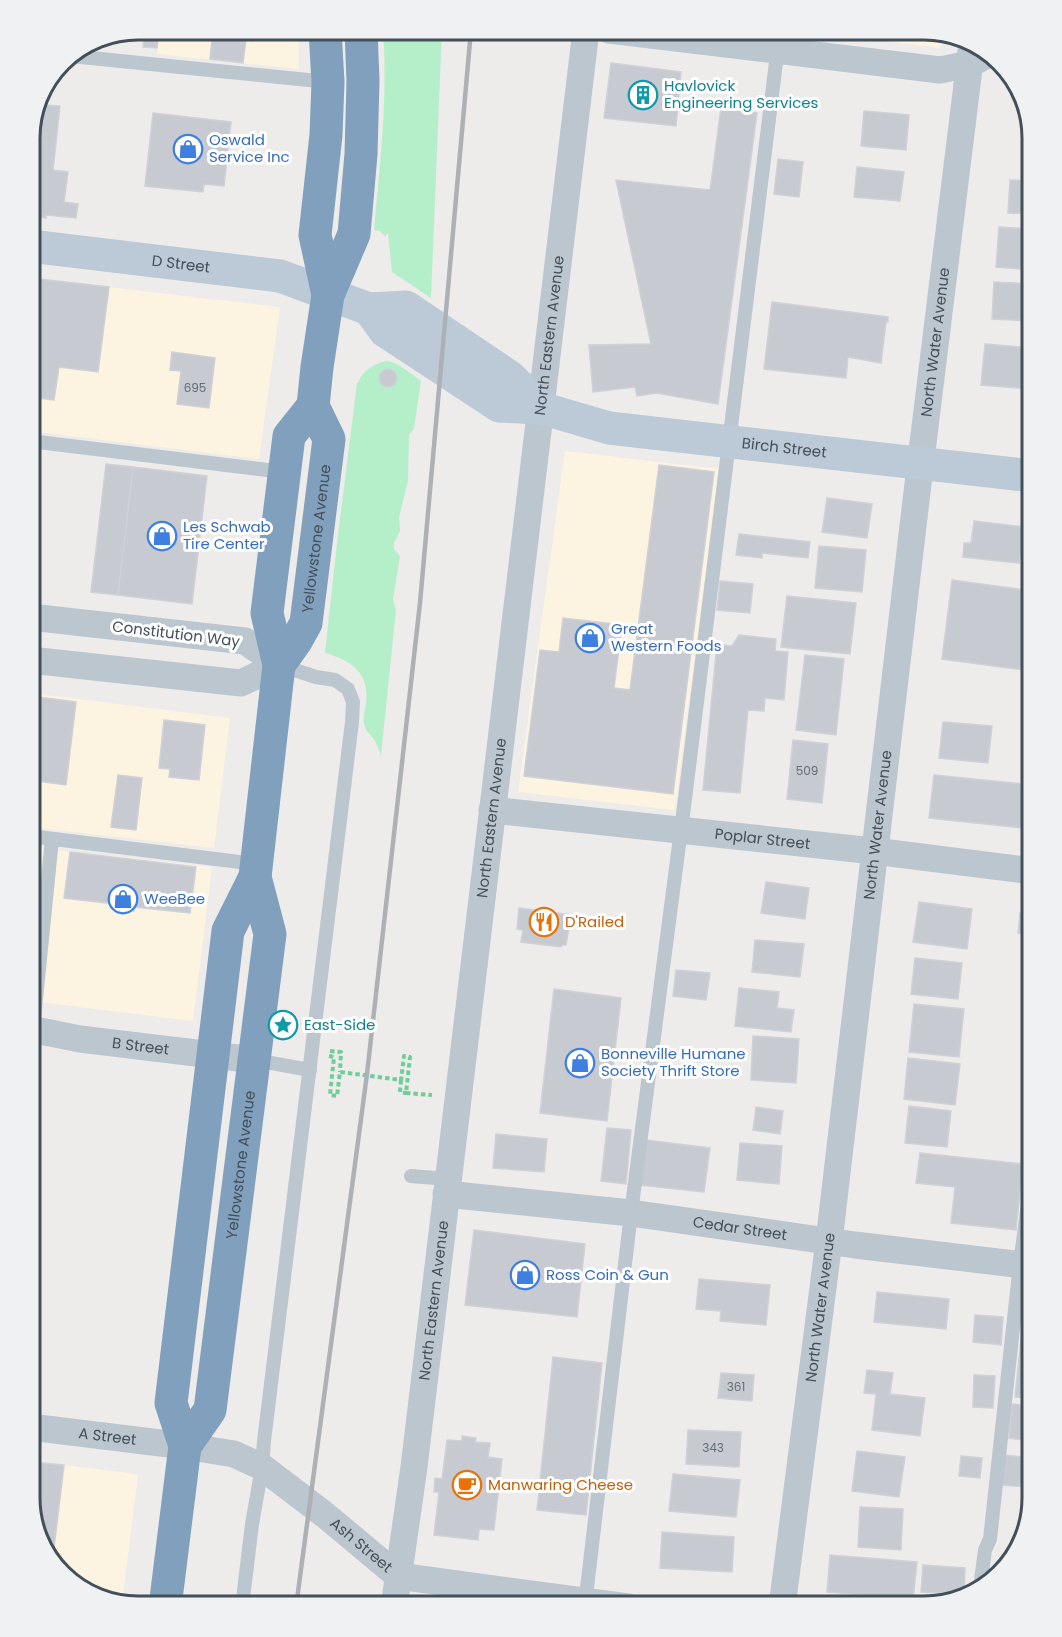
<svg xmlns="http://www.w3.org/2000/svg" width="1062" height="1637" font-family="Poppins,sans-serif">
<style>
.commercial{fill:#fcf3e1}
.green{fill:#b5efca}
.building{fill:#c7cad0;stroke:#ced1d7;stroke-width:1.5}
.lines{fill:none;stroke-linecap:round;stroke-linejoin:round}
.path{stroke:#6dce9a;stroke-width:4;stroke-dasharray:4.5 3;stroke-linecap:butt}
.lane{stroke:#bbc6cf;stroke-width:14}
.street{stroke:#bbc6cf;stroke-width:27}
.secondary{stroke:#bcc9d6;stroke-width:33}
.highway{stroke:#80a0bd;stroke-width:33}
.rail{stroke:#adb1b6;stroke-width:4.5}
.labels{text-anchor:middle;stroke-width:6;stroke-linejoin:round;paint-order:stroke}
.number-label{font-size:12px;fill:#646e77}
.culture-label{font-size:15px;fill:#0d838f;stroke:#fff;text-anchor:start}
.shop-label{font-size:15px;fill:#366cbe;stroke:#fff;text-anchor:start}
.street-label{font-size:15px;fill:#434f59;stroke:#fff}
.food-label{font-size:15px;fill:#c56008;stroke:#fff;text-anchor:start}
.rim{fill:none;stroke:#434f59;stroke-width:3}
</style>
<rect width="100%" height="100%" fill="#eeebeb"/>
<path class="commercial" d="M160,30H298L299,69L157,54Z
M797,30H931L941,34L940,48Z
M30,278L280,307L259,459L30,431Z
M565,451L719,469L675,810L518,792Z
M30,693L230,718L214,848L30,827Z
M30,847L212,867L193,1021L30,1001Z
M30,1461L138,1474L122,1603L79,1589L41,1547L30,1498Z"/>
<path class="green" d="M383,30H442L431,298L392,272L388,234H386V237L380,231L374,230C380,164 388,96 383,30Z
M386,361C400,363 410,373 421,381L414,428L409,435L408,481L399,517L400,531L394,543V549L400,556L393,600L396,610L381,756C379,749 377,744 373,738C370,734 366,731 365,727C362,719 365,710 366,703C370,673 351,660 325,653L337,543L357,383H358C362,371 375,363 386,361Z"/>
<path class="building" d="M138,30H159L157,48L143,47L145,31Z
M213,30H254L253,41L246,40L243,63L210,59Z
M611,63L681,72L676,126L604,118Z
M43,105L60,106L53,170L68,172L64,202L78,204L76,218L46,215V218L30,216V132Z
M721,108L757,113L718,404L657,393L637,396L635,387L593,392L589,345L651,344L616,180L710,190Z
M864,111L909,115L906,150L861,146Z
M153,113L231,122L224,186L204,184L203,192L145,186Z
M778,159L803,162L799,197L774,194Z
M857,167L904,172L900,201L854,197Z
M1010,180L1032,181V214L1008,213Z
M999,227L1032,229V270L996,267Z
M30,278L109,287L98,372L59,367L54,400L30,397Z
M994,282L1032,284V321L992,319Z
M772,302L888,317V322H886L881,363L848,357L846,378L764,369Z
M985,344L1032,348V389L981,385Z
M172,352L215,358L209,408L177,404L181,371L170,370Z
M379 378a9 9 0 1 1 18 0a9 9 0 1 1-18 0Z
M106,464L133,467L118,595L91,592Z
M659,465L714,472L673,794L524,776L540,650L559,652L563,618L622,625L614,688L630,690Z
M133,467L207,476L192,604L118,595Z
M827,498L872,504L867,538L822,532Z
M974,521L1032,528V554L1021,552L1019,563L963,557L964,543H971Z
M739,534L810,542L808,558L762,553V558L736,555Z
M819,546L866,550L862,592L815,588Z
M952,580L1032,591V671L942,659Z
M720,581L753,584L750,613L717,610Z
M787,596L856,603L850,654L781,647Z
M739,635L776,639L775,651L788,652L784,700L765,698L764,711L748,710L740,793L703,790L717,644L732,646Z
M805,655L844,659L836,735L796,730Z
M30,696L76,702L66,785L30,780Z
M164,720L205,725L199,780L169,777L170,769L159,768Z
M943,722L992,726L988,763L939,758Z
M793,740L828,744L822,803L787,799Z
M118,775L142,778L136,830L111,827Z
M934,775L1032,785V829L929,818Z
M70,852L196,867L190,913L134,907V911L114,908L115,904L64,898Z
M766,882L809,888L805,919L761,913Z
M919,902L972,909L967,949L913,942Z
M519,908L571,915L566,945H562L561,947L521,942L523,930L517,929Z
M1020,913L1032,914V935L1018,933Z
M755,940L804,944L800,977L752,972Z
M915,958L962,963L958,999L911,994Z
M676,970L710,973L706,1000L673,996Z
M739,988L779,992L777,1008L794,1010L791,1032L735,1026Z
M554,989L621,998L607,1121L540,1113Z
M914,1004L964,1009L959,1057L909,1052Z
M753,1036L799,1039L796,1083L751,1080Z
M908,1058L960,1064L955,1105L904,1099Z
M909,1106L951,1111L947,1147L905,1143Z
M756,1107L783,1111L780,1134L753,1130Z
M607,1128L631,1130L626,1184L601,1181Z
M496,1134L547,1139L544,1172L493,1168Z
M646,1140L710,1148L704,1192L640,1185Z
M740,1143L782,1146L779,1184L737,1180Z
M920,1153L1023,1164L1016,1230L951,1223L955,1187L916,1183Z
M474,1230L585,1244L577,1317L465,1305Z
M699,1279L770,1285L766,1325L720,1321L721,1311L696,1309Z
M877,1292L949,1299L946,1329L874,1322Z
M1024,1311L1032,1312V1399L1015,1397Z
M975,1315L1003,1317L1001,1345L973,1342Z
M553,1357L602,1363L586,1515L537,1510Z
M867,1370L893,1373L890,1394L925,1398L920,1436L872,1430L876,1394L864,1393Z
M721,1373L754,1375L752,1401L718,1398Z
M974,1375L995,1376L993,1408L973,1407Z
M1012,1404L1032,1406V1441L1009,1438Z
M688,1430L741,1432L739,1467L686,1464Z
M462,1436L476,1438L475,1442L490,1443L488,1457L502,1459L494,1530L479,1529L478,1540L434,1535L439,1492H434L435,1478L442,1479L447,1440L462,1441Z
M857,1451L905,1457L899,1497L852,1491Z
M1005,1455L1031,1458L1028,1487L1002,1485Z
M961,1456L982,1458L980,1478L959,1476Z
M30,1462L64,1465L54,1548L48,1547L47,1553L41,1547L30,1498Z
M673,1474L740,1480L736,1517L669,1511Z
M860,1507L903,1509L901,1550L858,1547Z
M662,1532L734,1537L732,1572L660,1568Z
M830,1555L917,1562L913,1599L827,1592Z
M923,1565L965,1568L964,1595L921,1592Z"/>
<g class="lines">
<path class="path" d="M330,1051L341,1052L340,1072
M329,1056L334,1057L330,1095L337,1096L340,1072L401,1080L404,1056L410,1057L406,1093L432,1095
M401,1080L400,1092L406,1093"/>
<path class="lane" d="M71,56L328,82
M30,441L284,472
M30,836L256,864
M254,1060L310,1070
M30,1091L34,1061L33,1029L52,839
M411,1176L448,1179
M980,1588L985,1550L990,1539L1020,1264L1032,1174
M585,1605L631,1213L685,799L780,30
M242,1607L252,1524L262,1467L264,1441L352,722L353,702L348,689L335,680L316,677L279,665"/>
<g class="street">
<path d="M609,30L940,70L970,64L985,56"/>
<path d="M30,660L241,683L279,665L245,641L30,617"/>
<path id="s1" d="M492,810L874,851L1032,871"/>
<path id="s2" d="M30,1029L80,1039L254,1060"/>
<path id="s3" d="M446,1194L631,1213L855,1245L1032,1266"/>
<path id="s4" d="M30,1427L185,1446L234,1454L262,1467L325,1515L398,1576L628,1607"/>
<path id="s5" d="M394,1607L414,1467L586,30"/>
<path id="s6" d="M782,1607L829,1241L917,492L972,44"/>
</g>
<g class="secondary">
<path id="s7" d="M30,246L280,276L369,309L406,307L510,377L541,408"/>
<path id="s8" d="M369,309L385,331L499,406L541,408L609,428L1032,476"/>
</g>
<g class="highway">
<path d="M325,30L328,82L326,135L315,235L328,295"/>
<path id="s9" d="M279,665L296,641L306,623L329,439L313,406L317,367L328,295L354,234L361,154L363,81L361,30"/>
<path id="s10" d="M185,1446L210,1410L270,934L255,877"/>
<path d="M165,1607L185,1446L171,1403L228,931L255,877L279,665L267,613L289,436L313,406"/>
</g>
<path class="rail" d="M296,1607L367,1074L420,603L471,30"/>
</g>
<defs>
<g id="building-ring" transform="scale(1.5)"><circle r="9.5" fill="#fff" stroke="#0f9aa8" stroke-width="1.5"/><path d="M-4-6H4V6H1V3H-1V6H-4ZM-2.5-4.3h1.7v1.8h-1.7ZM.8-4.3h1.7v1.8H.8ZM-2.5-1h1.7V.8h-1.7ZM.8-1h1.7V.8H.8Z" fill="#0f9aa8"/></g>
<g id="shop-ring" transform="scale(1.5)"><circle r="9.5" fill="#fff" stroke="#3f7fe0" stroke-width="1.5"/><path d="M-5-2.5h2.3a2.7 3.5 0 0 1 5.4 0H5L5.5 6h-11ZM-1.5-2.5h3a1.5 2.3 0 0 0-3 0Z" fill="#3f7fe0"/></g>
<g id="restaurant-ring" transform="scale(1.5)"><circle r="9.5" fill="#fff" stroke="#e8710a" stroke-width="1.5"/><path d="M-5-6h1v4h1v-4h1v4h1v-4h1v5L-1.5 .5V6h-2V.5L-5-1ZM5-6V6H3V1.5H1.5Q1.5-4 5-6Z" fill="#e8710a"/></g>
<g id="sight-ring" transform="scale(1.5)"><circle r="9.5" fill="#fff" stroke="#0f9aa8" stroke-width="1.5"/><path d="M0-6L1.8-2.2L6-1.7L2.9 1.2L3.7 5.4L0 3.3L-3.7 5.4L-2.9 1.2L-6-1.7L-1.8-2.2Z" fill="#0f9aa8"/></g>
<g id="cafe-ring" transform="scale(1.5)"><circle r="9.5" fill="#fff" stroke="#e8710a" stroke-width="1.5"/><path d="M-5.5-4.5H6V0H3Q3 3.5 0 3.5H-2.5Q-5.5 3.5-5.5 0ZM3-3.2v2h1.7v-2ZM-6 4.5H4V6H-6Z" fill="#e8710a"/></g>
</defs>
<g fill-rule="evenodd">
<use href="#building-ring" x="643" y="95"/>
<use href="#shop-ring" x="188" y="149"/>
<use href="#shop-ring" x="162" y="536"/>
<use href="#shop-ring" x="590" y="638"/>
<use href="#shop-ring" x="123" y="899"/>
<use href="#restaurant-ring" x="544" y="922"/>
<use href="#sight-ring" x="283" y="1025"/>
<use href="#shop-ring" x="580" y="1063"/>
<use href="#shop-ring" x="525" y="1275"/>
<use href="#cafe-ring" x="467" y="1485"/>
</g>
<g class="labels">
<g class="number-label">
<text x="195" y="392">695</text>
<text x="807" y="775">509</text>
<text x="736" y="1391">361</text>
<text x="713" y="1452">343</text>
</g>
<g class="culture-label">
<text x="664" y="91">Havlovick<tspan x="664" dy="17">Engineering Services</tspan></text>
<text x="304" y="1030">East-Side</text>
</g>
<g class="shop-label">
<text x="209" y="145">Oswald<tspan x="209" dy="17">Service Inc</tspan></text>
<text x="183" y="532">Les Schwab<tspan x="183" dy="17">Tire Center</tspan></text>
<text x="611" y="634">Great<tspan x="611" dy="17">Western Foods</tspan></text>
<text x="144" y="904">WeeBee</text>
<text x="601" y="1059">Bonneville Humane<tspan x="601" dy="17">Society Thrift Store</tspan></text>
<text x="546" y="1280">Ross Coin &amp; Gun</text>
</g>
<g class="street-label">
<text dy="5" stroke="none"><textPath href="#s7" startOffset="152">D Street</textPath></text>
<text dy="5" stroke="none"><textPath href="#s5" startOffset="1281">North Eastern Avenue</textPath></text>
<text dy="5" stroke="none"><textPath href="#s6" startOffset="1274">North Water Avenue</textPath></text>
<text dy="5" stroke="none"><textPath href="#s8" startOffset="453">Birch Street</textPath></text>
<text dy="5" stroke="none"><textPath href="#s9" startOffset="135">Yellowstone Avenue</textPath></text>
<text transform="translate(176 634) rotate(7)" y="5">Constitution Way</text>
<text dy="5" stroke="none"><textPath href="#s5" startOffset="795">North Eastern Avenue</textPath></text>
<text dy="5" stroke="none"><textPath href="#s6" startOffset="788">North Water Avenue</textPath></text>
<text dy="5" stroke="none"><textPath href="#s1" startOffset="272">Poplar Street</textPath></text>
<text dy="5" stroke="none"><textPath href="#s2" startOffset="112">B Street</textPath></text>
<text dy="5" stroke="none"><textPath href="#s10" startOffset="291">Yellowstone Avenue</textPath></text>
<text dy="5" stroke="none"><textPath href="#s3" startOffset="296">Cedar Street</textPath></text>
<text dy="5" stroke="none"><textPath href="#s5" startOffset="309">North Eastern Avenue</textPath></text>
<text dy="5" stroke="none"><textPath href="#s6" startOffset="302">North Water Avenue</textPath></text>
<text dy="5" stroke="none"><textPath href="#s4" startOffset="78">A Street</textPath></text>
<text dy="5" stroke="none"><textPath href="#s4" startOffset="363">Ash Street</textPath></text>
</g>
<g class="food-label">
<text x="565" y="927">D'Railed</text>
<text x="488" y="1490">Manwaring Cheese</text>
</g>
</g>
<path d="M0 0H1062V1637H0ZM138 40H924A98 98 0 0 1 1022 138V1498A98 98 0 0 1 924 1596H138A98 98 0 0 1 40 1498V138A98 98 0 0 1 138 40Z" fill="#f0f1f2" fill-rule="evenodd"/>
<path class="rim" d="M138 40H924A98 98 0 0 1 1022 138V1498A98 98 0 0 1 924 1596H138A98 98 0 0 1 40 1498V138A98 98 0 0 1 138 40Z"/>
</svg>
